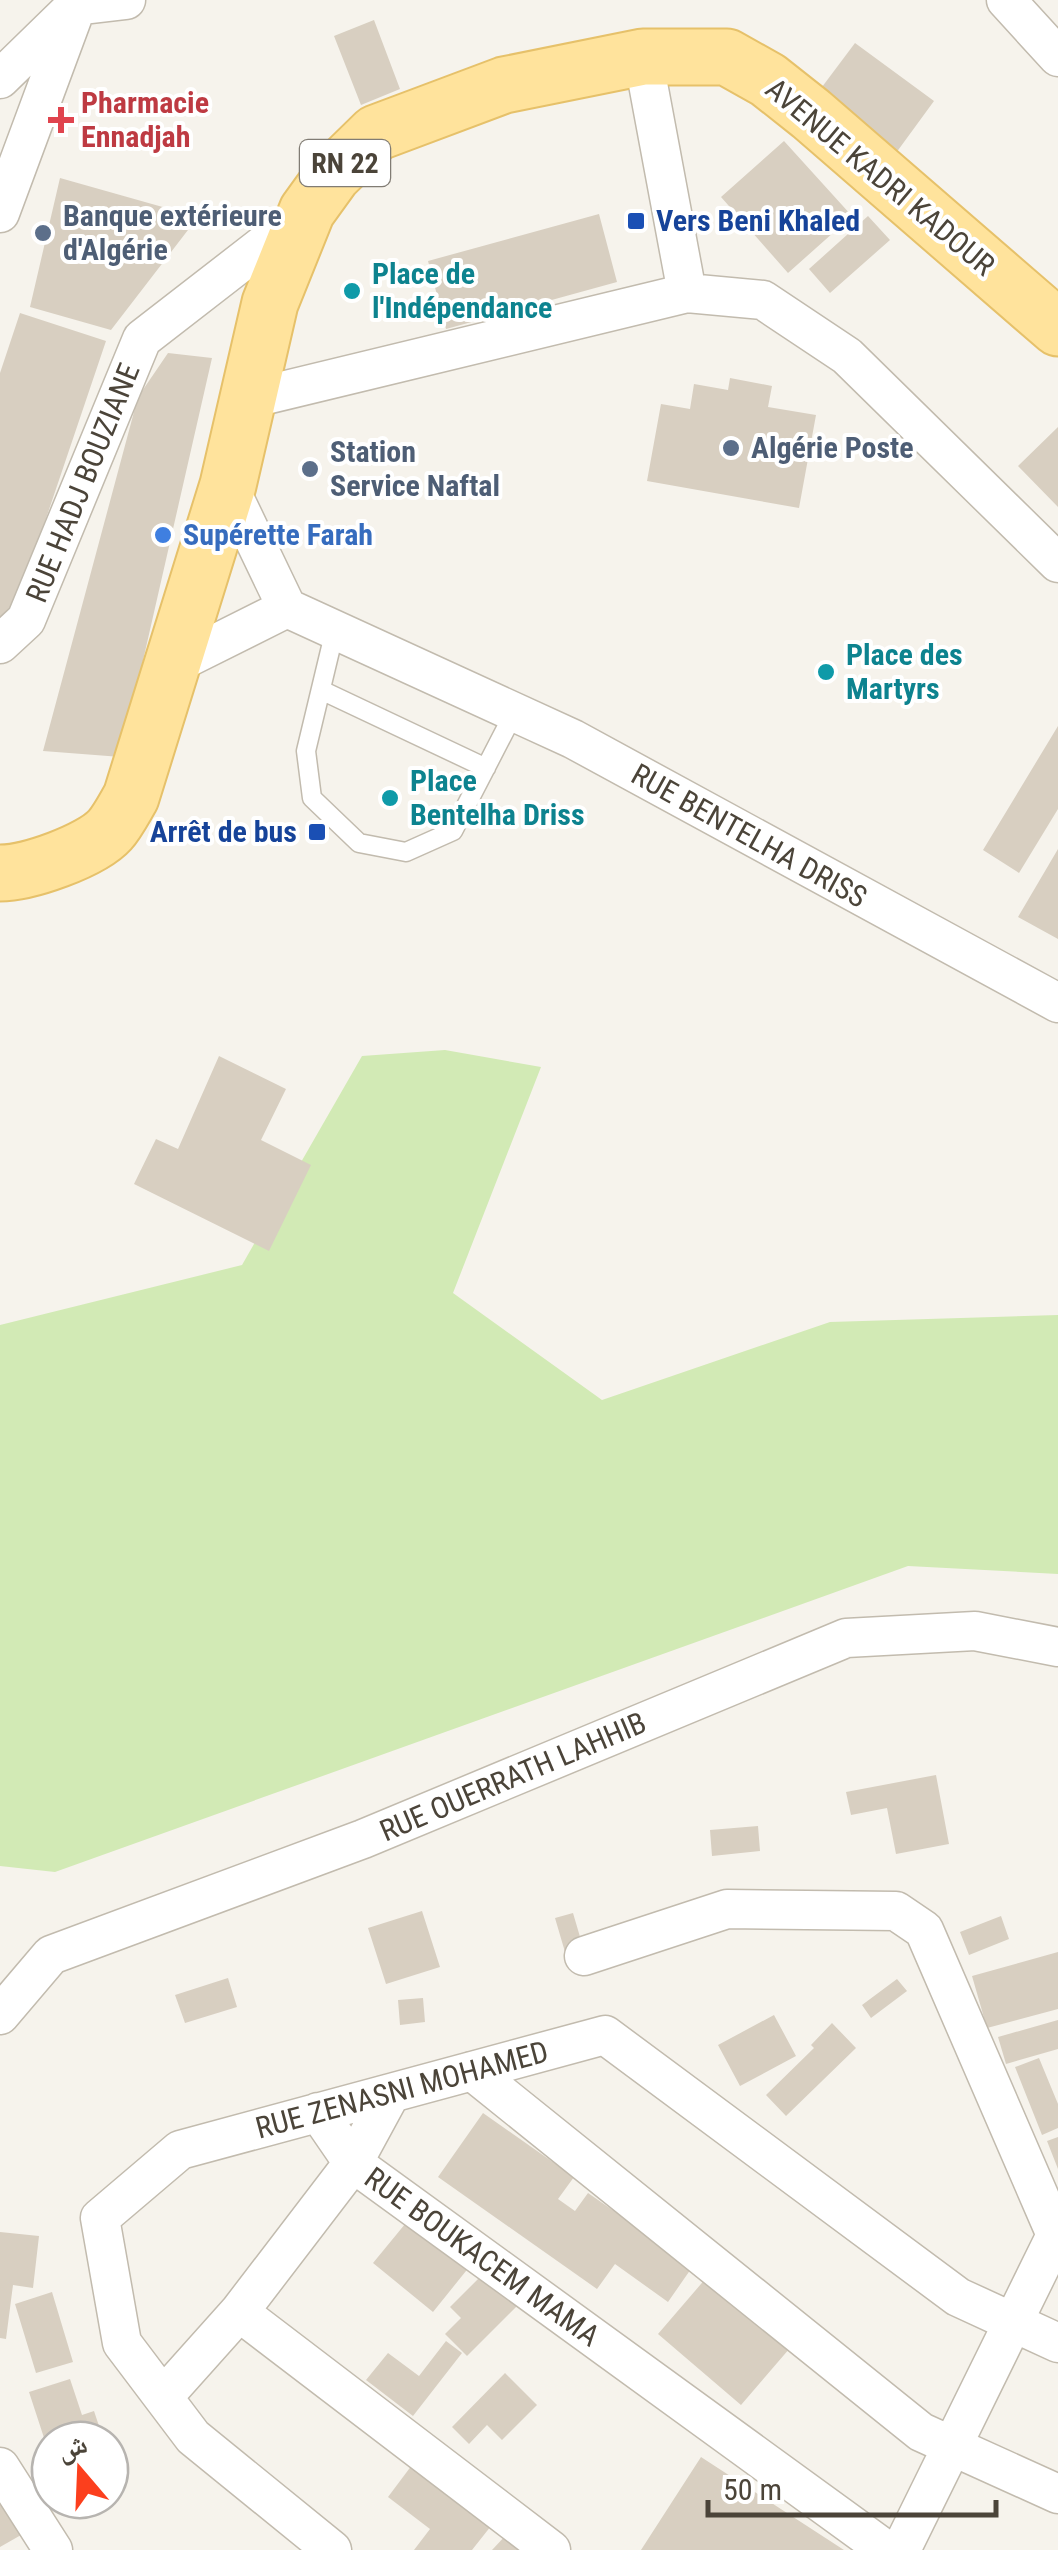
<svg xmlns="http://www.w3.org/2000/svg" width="1058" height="2550" font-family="'Roboto Condensed','Noto Naskh Arabic',sans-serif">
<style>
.green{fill:#d2eab5}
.building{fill:#d8cfc1}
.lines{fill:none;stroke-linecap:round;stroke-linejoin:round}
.service-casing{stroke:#c2bbae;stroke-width:21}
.minor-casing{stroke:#c2bbae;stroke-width:41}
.primary-casing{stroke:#e6c16a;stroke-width:59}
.service{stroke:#fff;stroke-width:18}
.minor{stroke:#fff;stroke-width:38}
.primary{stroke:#ffe39c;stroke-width:55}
.health-dot{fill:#e0444e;stroke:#fff;stroke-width:4}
.transit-dot{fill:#1a4fb4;stroke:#fff;stroke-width:4}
.service-dot{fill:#5c6f8a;stroke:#fff;stroke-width:4}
.culture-dot{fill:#0f9aa8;stroke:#fff;stroke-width:4}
.shop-dot{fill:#3f7fe0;stroke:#fff;stroke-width:4}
.labels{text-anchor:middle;stroke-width:8;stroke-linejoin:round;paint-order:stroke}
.shield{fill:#fff;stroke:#817c74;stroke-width:2.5}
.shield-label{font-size:28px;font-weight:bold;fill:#4b4439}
.health-label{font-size:30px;font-weight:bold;fill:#be3a42;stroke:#fff;text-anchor:start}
.street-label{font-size:30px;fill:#4b4439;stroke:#fff}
.service-label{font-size:30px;font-weight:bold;fill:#4e5e75;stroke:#fff;text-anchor:start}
.transit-label{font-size:30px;font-weight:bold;fill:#164399;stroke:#fff;text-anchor:start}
.culture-label{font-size:30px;font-weight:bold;fill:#0d838f;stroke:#fff;text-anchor:start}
.shop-label{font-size:30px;font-weight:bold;fill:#366cbe;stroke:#fff;text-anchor:start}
</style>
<rect width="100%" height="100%" fill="#f6f3ec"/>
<path class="green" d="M445,1050L541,1067L453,1293L602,1400L830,1322L1058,1315V1574L908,1566L55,1872L0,1866V1325L242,1265L362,1056Z"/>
<path class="building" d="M374,20L400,89L361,105L334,36Z
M855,43L934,101L896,153L816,95Z
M784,141L852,216L788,273L721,197Z
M60,178L198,217L111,330L30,307Z
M599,214L617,282L446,329L428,261Z
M868,216L890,240L830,293L809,269Z
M20,313L106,341L11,622L0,618V373Z
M168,353L212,358L121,757L43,751L138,397Z
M730,378L772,386L768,407L816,415L799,508L647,481L661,404L690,409L694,384L728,390Z
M1058,427V507L1018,466Z
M1058,726V809L1019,873L983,850Z
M1058,849V939L1018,917Z
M219,1056L286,1089L261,1140L311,1165L269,1251L134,1184L156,1139L178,1149Z
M936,1775L949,1844L896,1854L887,1808L851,1815L846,1792Z
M758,1826L760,1851L712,1856L710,1830Z
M422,1911L440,1967L386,1984L368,1928Z
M573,1913L583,1947L565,1952L555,1918Z
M1001,1916L1009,1939L969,1955L960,1932Z
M1058,1952V2009L987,2028L972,1976Z
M228,1978L237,2007L185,2023L175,1995Z
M897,1979L907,1991L871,2018L862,2005Z
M423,1998L425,2022L400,2025L398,2000Z
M774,2015L796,2056L740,2086L718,2045Z
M1058,2020V2049L1006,2064L998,2037Z
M832,2023L856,2048L786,2116L766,2095L814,2048L811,2045Z
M1039,2058L1058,2104V2128L1042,2135L1015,2067Z
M483,2113L574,2177L558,2199L575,2211L588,2193L693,2266L668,2302L615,2264L597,2289L438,2177Z
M1058,2137V2169L1047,2141Z
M410,2218L470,2266L433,2312L373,2263Z
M0,2232L39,2236L33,2288L13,2285L6,2339L0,2338Z
M484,2273L517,2306L467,2356L445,2334L461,2318L450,2307Z
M707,2277L790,2348L741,2405L658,2334Z
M52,2292L73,2362L36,2373L15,2304Z
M446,2341L462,2353L413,2416L366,2380L388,2353L419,2376Z
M505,2373L537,2405L502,2440L487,2425L469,2444L452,2427Z
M70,2379L82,2415L94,2411L100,2429L68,2440H50L47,2447L29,2392Z
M701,2457L844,2550H641Z
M412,2465L491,2526L472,2550H414L430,2529L388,2497Z
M0,2500L21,2535L0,2547Z
M507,2534L525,2550H492Z"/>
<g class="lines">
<g class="service-casing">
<path id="service" d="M335,630L306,751L312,798L359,843L406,852L453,831L514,713
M321,690L486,768"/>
</g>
<g class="minor-casing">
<path id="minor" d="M1006,0L1058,57
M643,57L687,293
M0,79L75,6L126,0
M0,213L79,0
M245,400L687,293L763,300L847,356L1058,563
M228,485L287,608L573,739L1058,1003
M0,644L26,620L142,339L302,215
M171,666L287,608
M584,1956L727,1909L896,1911L924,1930L1056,2235L901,2550
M0,2015L51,1955L363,1839L846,1638L975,1631L1058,1647
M472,2071L921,2432L1058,2494
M318,2112L353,2163L391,2093
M163,2397L239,2312
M0,2467L53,2550
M332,2550L193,2437L122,2343L100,2218L180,2150L605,2035L958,2297L1058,2343
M551,2550L239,2312L353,2163L886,2550"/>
</g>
<g class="primary-casing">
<path id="primary" d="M0,873C28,873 91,851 110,830C118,821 125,807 131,797L228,485L270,303L307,211L333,175L376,133L504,85L643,57H727L768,80L811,114L1058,328"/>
</g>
<use href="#service" class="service"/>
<use href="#minor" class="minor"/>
<use href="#primary" class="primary"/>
</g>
<path class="health-dot" d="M56 105h10v10h10v10h-10v10h-10v-10h-10v-10h10z"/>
<g class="transit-dot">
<rect x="626" y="211" width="20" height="20" rx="5"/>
<rect x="307" y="822" width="20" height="20" rx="5"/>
</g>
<g class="service-dot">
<circle cx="43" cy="233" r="10"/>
<circle cx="731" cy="448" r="10"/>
<circle cx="310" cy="469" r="10"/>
</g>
<g class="culture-dot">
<circle cx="352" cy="291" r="10"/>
<circle cx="826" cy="672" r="10"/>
<circle cx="390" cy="798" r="10"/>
</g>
<circle class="shop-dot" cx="163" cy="535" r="10"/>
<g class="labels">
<rect class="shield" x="300" y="140" width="90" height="46" rx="8"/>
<g class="shield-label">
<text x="345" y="173">RN 22</text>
</g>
<g class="health-label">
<text x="81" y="113">Pharmacie<tspan x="81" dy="34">Ennadjah</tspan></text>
</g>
<g class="street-label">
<text transform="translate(880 177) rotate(40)" y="10">AVENUE KADRI KADOUR</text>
<text transform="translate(83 483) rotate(-68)" y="10">RUE HADJ BOUZIANE</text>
<text transform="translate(749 836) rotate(29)" y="10">RUE BENTELHA DRISS</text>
<text transform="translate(513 1777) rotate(-23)" y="10">RUE OUERRATH LAHHIB</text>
<text transform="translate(402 2090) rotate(-15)" y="10">RUE ZENASNI MOHAMED</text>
<text transform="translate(482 2257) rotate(36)" y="10">RUE BOUKACEM MAMA</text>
</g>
<g class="service-label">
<text x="63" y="226">Banque extérieure<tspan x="63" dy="34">d'Algérie</tspan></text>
<text x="751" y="458">Algérie Poste</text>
<text x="330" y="462">Station<tspan x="330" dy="34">Service Naftal</tspan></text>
</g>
<g class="transit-label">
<text x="656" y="231">Vers Beni Khaled</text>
<text x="297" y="842" text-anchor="end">Arrêt de bus</text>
</g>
<g class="culture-label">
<text x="372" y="284">Place de<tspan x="372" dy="34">l'Indépendance</tspan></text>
<text x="846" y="665">Place des<tspan x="846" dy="34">Martyrs</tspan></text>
<text x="410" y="791">Place<tspan x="410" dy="34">Bentelha Driss</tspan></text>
</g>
<g class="shop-label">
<text x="183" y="545">Supérette Farah</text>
</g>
</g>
<g transform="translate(80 2470) rotate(341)"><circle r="48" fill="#ffffff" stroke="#b7b4b0" stroke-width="2.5"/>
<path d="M0-8L18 38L0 25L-18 38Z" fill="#fc3f1d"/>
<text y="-15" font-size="28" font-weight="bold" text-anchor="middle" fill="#4b4439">ش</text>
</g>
<path d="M708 2500v15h288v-15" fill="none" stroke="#4b4439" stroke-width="5"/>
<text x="723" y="2500" font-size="30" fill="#4b4439" stroke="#ffffff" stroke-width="8" paint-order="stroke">50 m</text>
</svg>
